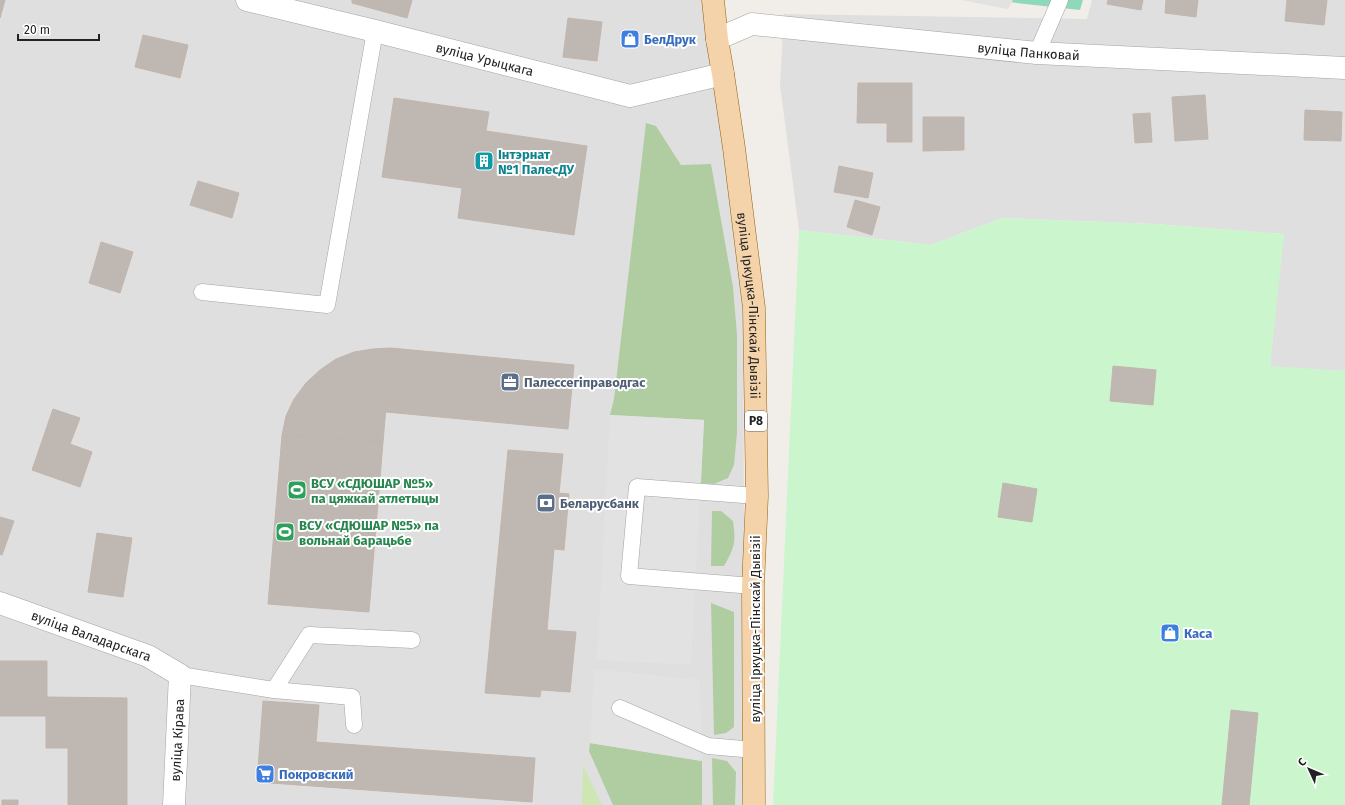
<svg xmlns="http://www.w3.org/2000/svg" width="1345" height="805" font-family="'Fira Sans',sans-serif">
<style>
.residential{fill:#e0dfdf}
.grass{fill:#cee6b4}
.forest{fill:#b0cda1}
.park{fill:#cbf6cd}
.pitch{fill:#8ed9ba}
.parking{fill:#e2e2e2}
.building{fill:#bfb8b2;stroke:#c2b5ad}
.lines{fill:none;stroke-linecap:round;stroke-linejoin:round}
.service-casing{stroke:#a3a3a3;stroke-width:17}
.minor-casing{stroke:#a3a3a3;stroke-width:23}
.primary-casing{stroke:#94630c;stroke-width:23}
.service{stroke:#fff;stroke-width:16}
.minor{stroke:#fff;stroke-width:22}
.primary{stroke:#f5d3aa;stroke-width:22}
.labels{text-anchor:middle;stroke-width:4;stroke-linejoin:round;paint-order:stroke}
.shield{fill:#fff;stroke:#646464;stroke-width:1}
.shield-label{font-size:12px;font-weight:bold;fill:#222}
.shop-label{font-size:13px;font-weight:bold;fill:#366cbe;stroke:#fff;text-anchor:start}
.street-label{font-size:13px;fill:#222;stroke:#fff}
.culture-label{font-size:13px;font-weight:bold;fill:#0d838f;stroke:#fff;text-anchor:start}
.service-label{font-size:13px;font-weight:bold;fill:#4e5e75;stroke:#fff;text-anchor:start}
.leisure-label{font-size:13px;font-weight:bold;fill:#27864d;stroke:#fff;text-anchor:start}
</style>
<rect width="100%" height="100%" fill="#f1eee9"/>
<path class="residential" d="M0,0H707L743,268L745,805H0Z
M1092,0H1345V371L1270,367L1283,234L1155,224L1002,218L931,245L799,230L780,85L784,14L1087,19Z"/>
<path class="grass" d="M583,765L602,805H582Z"/>
<path class="forest" d="M646,123L656,126L681,165L711,164L733,287L737,335V433L734,465L728,478L714,484L701,483L704,420L610,415L614,399Z
M712,511H721L733,521C736,542 735,547 724,566H711Z
M711,603L734,612V727L726,733L714,735Z
M590,743L702,761V805H613L589,751Z
M712,758L727,761L736,772L735,805H713Z"/>
<path class="park" d="M1002,218L1155,224L1284,234L1270,366L1345,371V805H773L799,230L931,245Z"/>
<path class="pitch" d="M990,0H1083L1080,10Z"/>
<path class="parking" d="M961,0H1013L1008,9Z
M610,415L704,420L691,665L597,660Z
M594,669L700,680L702,761L590,743Z"/>
<path class="building" d="M0,0H5L0,18Z
M352,0H412L407,18L352,3Z
M1108,0H1143L1141,10L1107,4Z
M1166,0H1198L1196,17L1165,13Z
M1287,0H1327L1324,25L1285,21Z
M568,18L602,22L597,61L563,57Z
M143,35L188,45L180,78L135,67Z
M858,83H912V142H887V123H857Z
M1205,95L1208,139L1175,141L1172,97Z
M394,98L489,112L486,131L587,146L574,235L458,218L462,188L382,177Z
M1305,110L1342,112L1341,141L1304,140Z
M1150,113L1152,142L1135,143L1133,114Z
M923,117H964V150L923,151Z
M839,166L873,173L868,198L834,192Z
M198,181L239,193L232,218L190,205Z
M855,200L880,207L872,235L847,227Z
M101,242L133,252L120,293L89,283Z
M391,348L574,365L568,429L386,412Z
M391,348L383,442L282,435L286,416L294,399L306,383L320,370L336,359L354,352L373,349Z
M1113,366L1156,370L1153,405L1110,401Z
M53,409L80,418L70,444L92,452L80,487L32,470Z
M282,435L383,442L369,612L268,604Z
M508,450L563,454L559,493L569,494L564,550L554,549L547,630L576,632L570,692L541,690L540,697L485,693Z
M1003,483L1037,489L1032,522L998,517Z
M0,517L14,521L2,555L0,554Z
M97,533L132,538L123,597L88,592Z
M0,661H47V697L127,698V805H68V748H46V716H0Z
M263,701L319,705L316,742L535,758L532,802L257,782Z
M1231,710L1258,713L1249,805H1222Z
M2,800H18V805H2Z"/>
<g class="lines">
<g class="service-casing">
<path id="service" d="M1037,53L1060,0
M202,292L327,305L375,31
M753,586L629,576L637,487L757,496
M180,675L274,690L352,697L354,725
M274,690L309,635L412,640
M620,708L708,746L755,750"/>
</g>
<g class="minor-casing">
<g id="minor">
<path id="s1" d="M247,0L375,31L630,96L723,74"/>
<path id="s2" d="M717,39L752,24L1037,53L1345,68"/>
<path id="s3" d="M0,603L148,656L180,675L174,805"/>
</g>
</g>
<g class="primary-casing">
<g id="primary">
<path id="s4" d="M713,0L717,39L723,74L734,148L754,308L757,496L753,586L754,805"/>
</g>
</g>
<use href="#service" class="service"/>
<use href="#minor" class="minor"/>
<use href="#primary" class="primary"/>
</g>
<defs>
<g id="shop-square" transform="scale(1)"><rect x="-9" y="-9" width="18" height="18" rx="4" fill="#3f7fe0" stroke="#fff"/><path d="M-5-2.5h2.3a2.7 3.5 0 0 1 5.4 0H5L5.5 6h-11ZM-1.5-2.5h3a1.5 2.3 0 0 0-3 0Z" fill="#fff"/></g>
<g id="building-square" transform="scale(1)"><rect x="-9" y="-9" width="18" height="18" rx="4" fill="#0f9aa8" stroke="#fff"/><path d="M-4-6H4V6H1V3H-1V6H-4ZM-2.5-4.3h1.7v1.8h-1.7ZM.8-4.3h1.7v1.8H.8ZM-2.5-1h1.7V.8h-1.7ZM.8-1h1.7V.8H.8Z" fill="#fff"/></g>
<g id="office-square" transform="scale(1)"><rect x="-9" y="-9" width="18" height="18" rx="4" fill="#5c6f8a" stroke="#fff"/><path d="M-6-3h4V-5.5h4V-3h4V5H-6ZM-1-4.5V-3h2v-1.5ZM-6 0V1H6V0Z" fill="#fff"/></g>
<g id="stadium-square" transform="scale(1)"><rect x="-9" y="-9" width="18" height="18" rx="4" fill="#2e9e5b" stroke="#fff"/><path d="M0-5a6.5 5 0 1 0 0 10a6.5 5 0 1 0 0-10ZM-3.5-1.8h7v3.6h-7Z" fill="#fff"/></g>
<g id="bank-square" transform="scale(1)"><rect x="-9" y="-9" width="18" height="18" rx="4" fill="#5c6f8a" stroke="#fff"/><path d="M-6-4H6V4H-6ZM0-2.3a2.3 2.3 0 1 0 0 4.6a2.3 2.3 0 1 0 0-4.6Z" fill="#fff"/></g>
<g id="supermarket-square" transform="scale(1)"><rect x="-9" y="-9" width="18" height="18" rx="4" fill="#3f7fe0" stroke="#fff"/><path d="M-6-5.5h2.5l.6 2H6L4.5 2H-2.5L-4.4-4H-6ZM-1.5 3.2a1.3 1.3 0 1 0 .1 0ZM3 3.2a1.3 1.3 0 1 0 .1 0Z" fill="#fff"/></g>
</defs>
<g fill-rule="evenodd">
<use href="#shop-square" x="630" y="39"/>
<use href="#building-square" x="484" y="161"/>
<use href="#office-square" x="510" y="382"/>
<use href="#stadium-square" x="297" y="490"/>
<use href="#bank-square" x="546" y="503"/>
<use href="#stadium-square" x="285" y="532"/>
<use href="#shop-square" x="1170" y="633"/>
<use href="#supermarket-square" x="265" y="774"/>
</g>
<g class="labels">
<rect class="shield" x="745" y="411" width="22" height="20" rx="3"/>
<g class="shield-label">
<text x="756" y="425">Р8</text>
</g>
<g class="shop-label">
<text x="644" y="44">БелДрук</text>
<text x="1184" y="638">Каса</text>
<text x="279" y="779">Покровский</text>
</g>
<g class="street-label">
<text dy="5" stroke="none"><textPath href="#s2" startOffset="316">вуліца Панковай</textPath></text>
<text dy="5" stroke="none"><textPath href="#s1" startOffset="245">вуліца Урыцкага</textPath></text>
<text dy="5" stroke="none"><textPath href="#s4" startOffset="308">вуліца Іркуцка-Пінскай Дывізіі</textPath></text>
<text transform="translate(755 629) rotate(-90)" y="5">вуліца Іркуцка-Пінскай Дывізіі</text>
<text dy="5" stroke="none"><textPath href="#s3" startOffset="97">вуліца Валадарскага</textPath></text>
<text transform="translate(177 740) rotate(-87)" y="5">вуліца Кірава</text>
</g>
<g class="culture-label">
<text x="498" y="159">Інтэрнат<tspan x="498" dy="15">№1 ПалесДУ</tspan></text>
</g>
<g class="service-label">
<text x="524" y="387">Палессегіправодгас</text>
<text x="560" y="508">Беларусбанк</text>
</g>
<g class="leisure-label">
<text x="311" y="488">ВСУ «СДЮШАР №5»<tspan x="311" dy="15">па цяжкай атлетыцы</tspan></text>
<text x="299" y="530">ВСУ «СДЮШАР №5» па<tspan x="299" dy="15">вольнай барацьбе</tspan></text>
</g>
</g>
<g transform="translate(1309 769) rotate(314)" stroke="#ffffff" stroke-width="3" paint-order="stroke">
<path d="M0-3L7 15L0 10L-7 15Z" fill="#222222"/>
<text y="-6" font-size="11" font-weight="bold" text-anchor="middle" fill="#222222">С</text>
</g>
<path d="M18 34v6h81v-6" fill="none" stroke="#222222" stroke-width="2"/>
<text x="24" y="34" font-size="12" fill="#222222" stroke="#ffffff" stroke-width="3" paint-order="stroke">20 m</text>
</svg>
